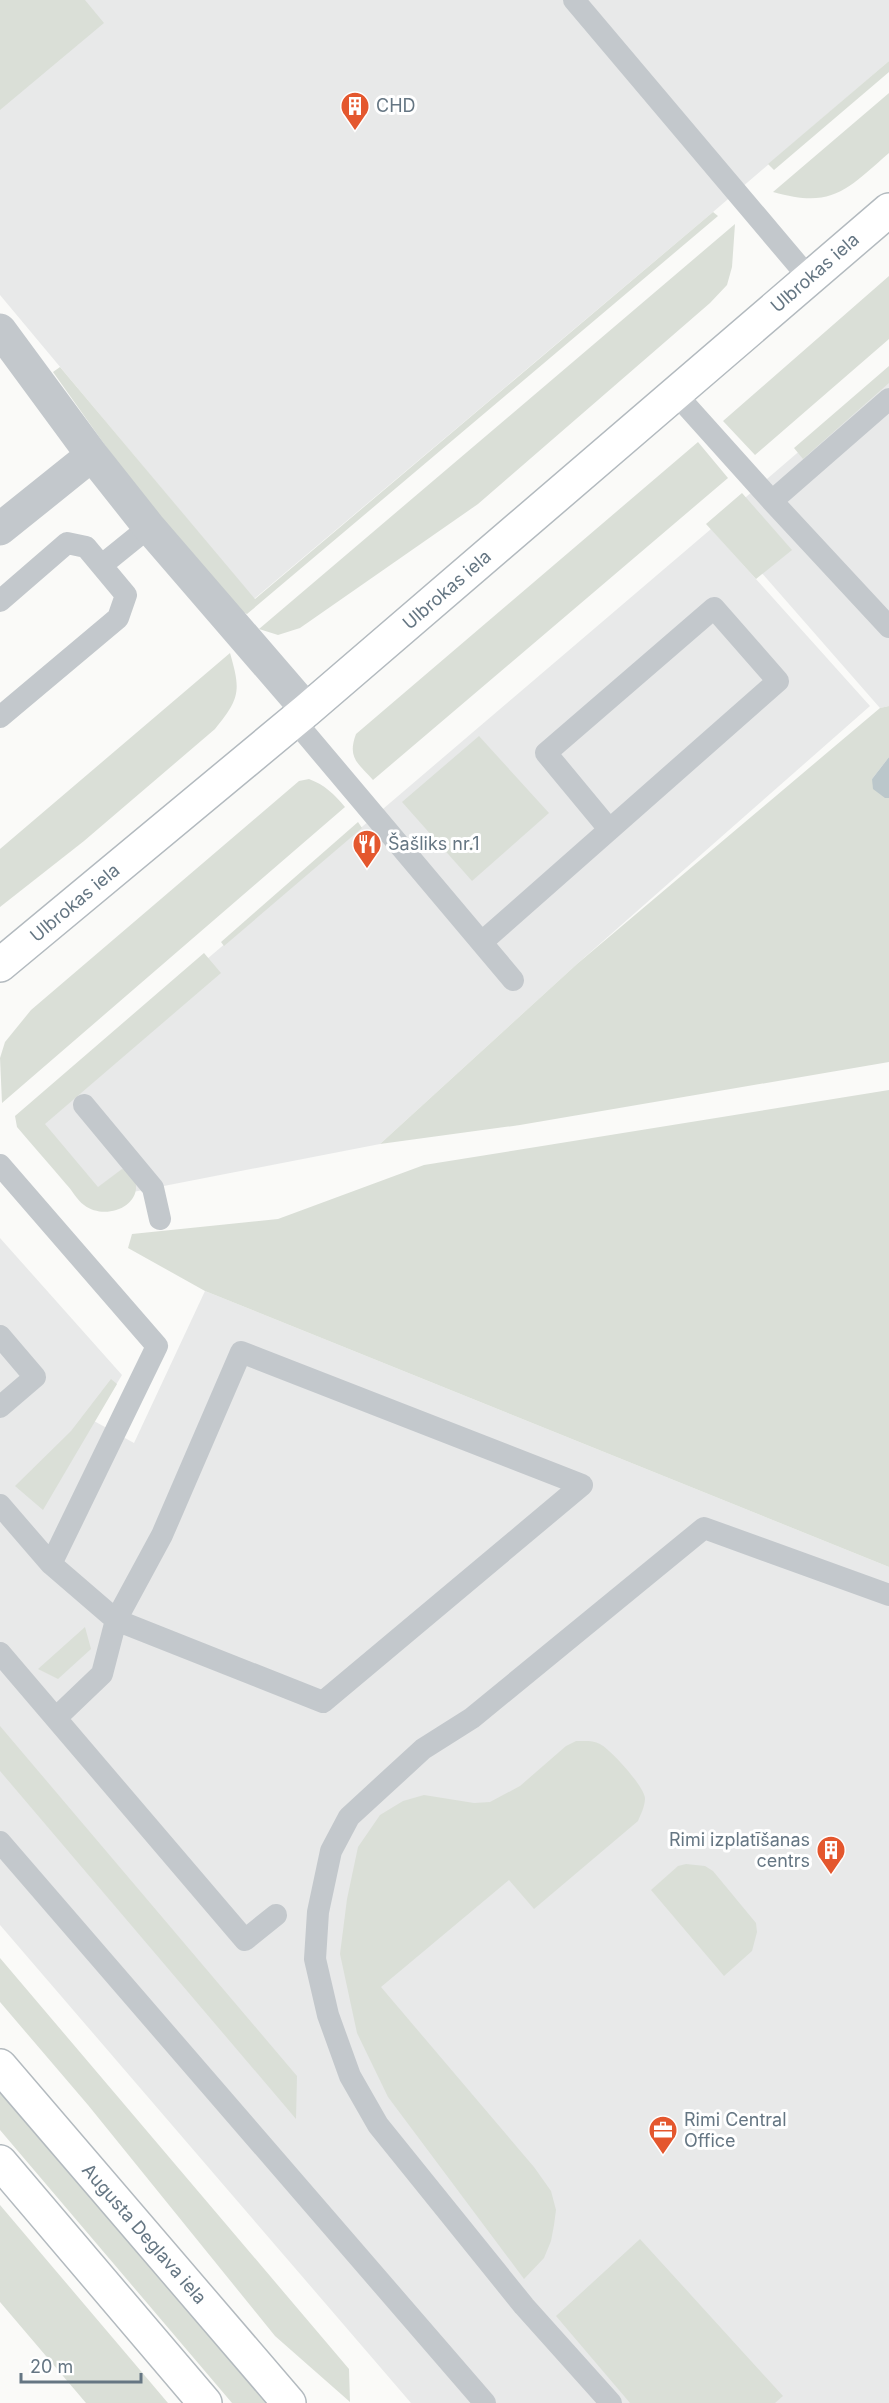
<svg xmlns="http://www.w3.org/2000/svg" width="889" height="2403" font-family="Inter,sans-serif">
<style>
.built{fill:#e8e9e9}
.green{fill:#dadfd7}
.water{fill:#bbc7cb}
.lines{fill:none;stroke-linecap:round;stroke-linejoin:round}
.secondary-casing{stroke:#b3babf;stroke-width:36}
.lane{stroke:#c3c8cc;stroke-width:22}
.street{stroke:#c3c8cc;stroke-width:33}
.secondary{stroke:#fff;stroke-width:33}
.labels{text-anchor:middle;stroke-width:6;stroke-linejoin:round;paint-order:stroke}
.poi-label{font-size:18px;fill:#657683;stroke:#fff;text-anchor:start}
.street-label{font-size:18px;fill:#657683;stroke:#fff}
</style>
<rect width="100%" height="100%" fill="#fafaf8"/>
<path class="built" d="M0,0H889V61L713,212L254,599L0,295Z
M889,374V706L880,708L717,522Z
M711,529L870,706L577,964L380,1144L92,1200L22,1117Z
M0,1238L122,1375L94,1421L134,1443L205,1291L889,1567V2403H411L0,1925Z"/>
<path class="green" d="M0,0H85L104,23L0,110Z
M889,61V72L774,170L768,164Z
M889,93V153C846,190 833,209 773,192Z
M713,212L718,216L247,614L240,611L155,512L112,455L53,372L60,367L255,599Z
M735,224L732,267L727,285L710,303L478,504L300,628L278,635L259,629Z
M889,276V339L755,455L723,421Z
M889,366V383L803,459L794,448Z
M698,442L728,478L373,780C358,763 347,758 356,734Z
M742,493L792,550L756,579L706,524Z
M230,653C241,691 240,698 215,729L84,841L0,907V849Z
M889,706V757L872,779L885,797L889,798V1062L520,1125L380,1144L577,964L880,708Z
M479,736L549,813L472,881L402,802Z
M309,779C325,785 334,794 345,807L2,1103L0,1058L5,1042L31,1010L299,781Z
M358,822L362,828L224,946L221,942Z
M204,953L221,973L45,1124L98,1187L122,1169L131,1171C151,1203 107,1223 84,1205C77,1200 72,1190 66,1184C50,1165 33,1146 17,1127L15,1116Z
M889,1090V1567L205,1291L128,1248L132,1234L278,1219L424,1165Z
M111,1379L117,1384L43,1510L15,1486L71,1431Z
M85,1627L91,1649L58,1679L38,1669Z
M0,1726L297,2076L296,2119L0,1771Z
M576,1741C584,1741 593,1740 600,1744C611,1750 644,1786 645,1798C645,1806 641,1814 638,1821L534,1909L509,1880L381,1987L534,2167L551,2191L556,2210L554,2225L551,2241L544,2258L524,2279L388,2097L357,2033L340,1954L347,1899L358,1847L380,1815L403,1801L424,1795L474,1803L490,1802L520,1786L566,1746Z
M686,1864L705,1866L713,1871L756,1923L757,1932L752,1951L724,1976L651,1890L678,1866Z
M0,1958L349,2369L350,2402L275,2336L88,2105L0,2002Z
M0,2077L269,2403H232L0,2130Z
M0,2205L168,2403H86L0,2302Z
M640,2239L783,2396L775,2403H630L556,2316Z"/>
<path class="water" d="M889,757V798H885L873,789L872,779Z"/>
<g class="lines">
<g class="secondary-casing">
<path id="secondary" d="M0,965L307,710L889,210
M0,2066L289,2403
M0,2162L205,2403"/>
</g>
<path class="lane" d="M574,0L809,278
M675,393L772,501L889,399
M772,501L889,627
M102,565L149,527
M0,601L67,543L86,547L126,595L118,618L0,717
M294,720L513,980
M482,942L778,681L714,608L546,753L609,829
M84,1105L153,1188L160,1219
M0,1165L157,1346L51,1564L116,1620L102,1674L56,1718
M0,1336L35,1377L0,1407
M241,1352L582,1485L323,1702L116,1620L162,1535Z
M0,1505L51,1564
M0,1653L245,1940L276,1915
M0,1842L485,2403
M611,2403L524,2306L378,2125L350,2076L328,2015L315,1959L318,1912L331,1851L349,1817L423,1749L472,1718L704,1528L889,1595"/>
<path class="street" d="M0,330L92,455L149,527L307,710
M0,529L92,455"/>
<use href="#secondary" class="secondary"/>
</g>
<defs>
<g id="building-pin" transform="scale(1.5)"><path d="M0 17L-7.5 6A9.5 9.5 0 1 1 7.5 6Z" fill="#e4572e" stroke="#fff"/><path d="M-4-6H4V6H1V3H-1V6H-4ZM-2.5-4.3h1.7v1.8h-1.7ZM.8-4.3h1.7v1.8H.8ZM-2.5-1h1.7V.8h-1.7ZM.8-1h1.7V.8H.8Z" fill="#fff"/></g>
<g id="restaurant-pin" transform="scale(1.5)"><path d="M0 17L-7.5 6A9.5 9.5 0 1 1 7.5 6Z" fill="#e4572e" stroke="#fff"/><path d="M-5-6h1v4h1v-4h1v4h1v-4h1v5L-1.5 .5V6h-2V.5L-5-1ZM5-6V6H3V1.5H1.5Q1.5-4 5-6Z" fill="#fff"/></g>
<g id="office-pin" transform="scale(1.5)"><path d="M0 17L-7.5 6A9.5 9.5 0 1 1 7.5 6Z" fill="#e4572e" stroke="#fff"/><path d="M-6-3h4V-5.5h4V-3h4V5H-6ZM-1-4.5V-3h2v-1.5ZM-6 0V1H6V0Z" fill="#fff"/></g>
</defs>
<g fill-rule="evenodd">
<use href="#building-pin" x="355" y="106"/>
<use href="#restaurant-pin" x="367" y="844"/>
<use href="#building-pin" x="831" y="1850"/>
<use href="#office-pin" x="663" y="2130"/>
</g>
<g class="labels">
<g class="poi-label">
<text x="376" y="112">CHD</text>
<text x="388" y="850">Šašliks nr.1</text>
<text x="810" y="1846" text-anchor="end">Rimi izplatīšanas<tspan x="810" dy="21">centrs</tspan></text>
<text x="684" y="2126">Rimi Central<tspan x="684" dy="21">Office</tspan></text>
</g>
<g class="street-label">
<text transform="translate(815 273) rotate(-41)" y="6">Ulbrokas iela</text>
<text transform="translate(447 590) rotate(-41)" y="6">Ulbrokas iela</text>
<text transform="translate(75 903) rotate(-40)" y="6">Ulbrokas iela</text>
<text transform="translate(144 2234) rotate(49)" y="6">Augusta Deglava iela</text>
</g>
</g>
<path d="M21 2373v9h120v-9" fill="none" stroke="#657683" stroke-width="3"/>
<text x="30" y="2373" font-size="18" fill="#657683" stroke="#ffffff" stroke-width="4.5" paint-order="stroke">20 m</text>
</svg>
